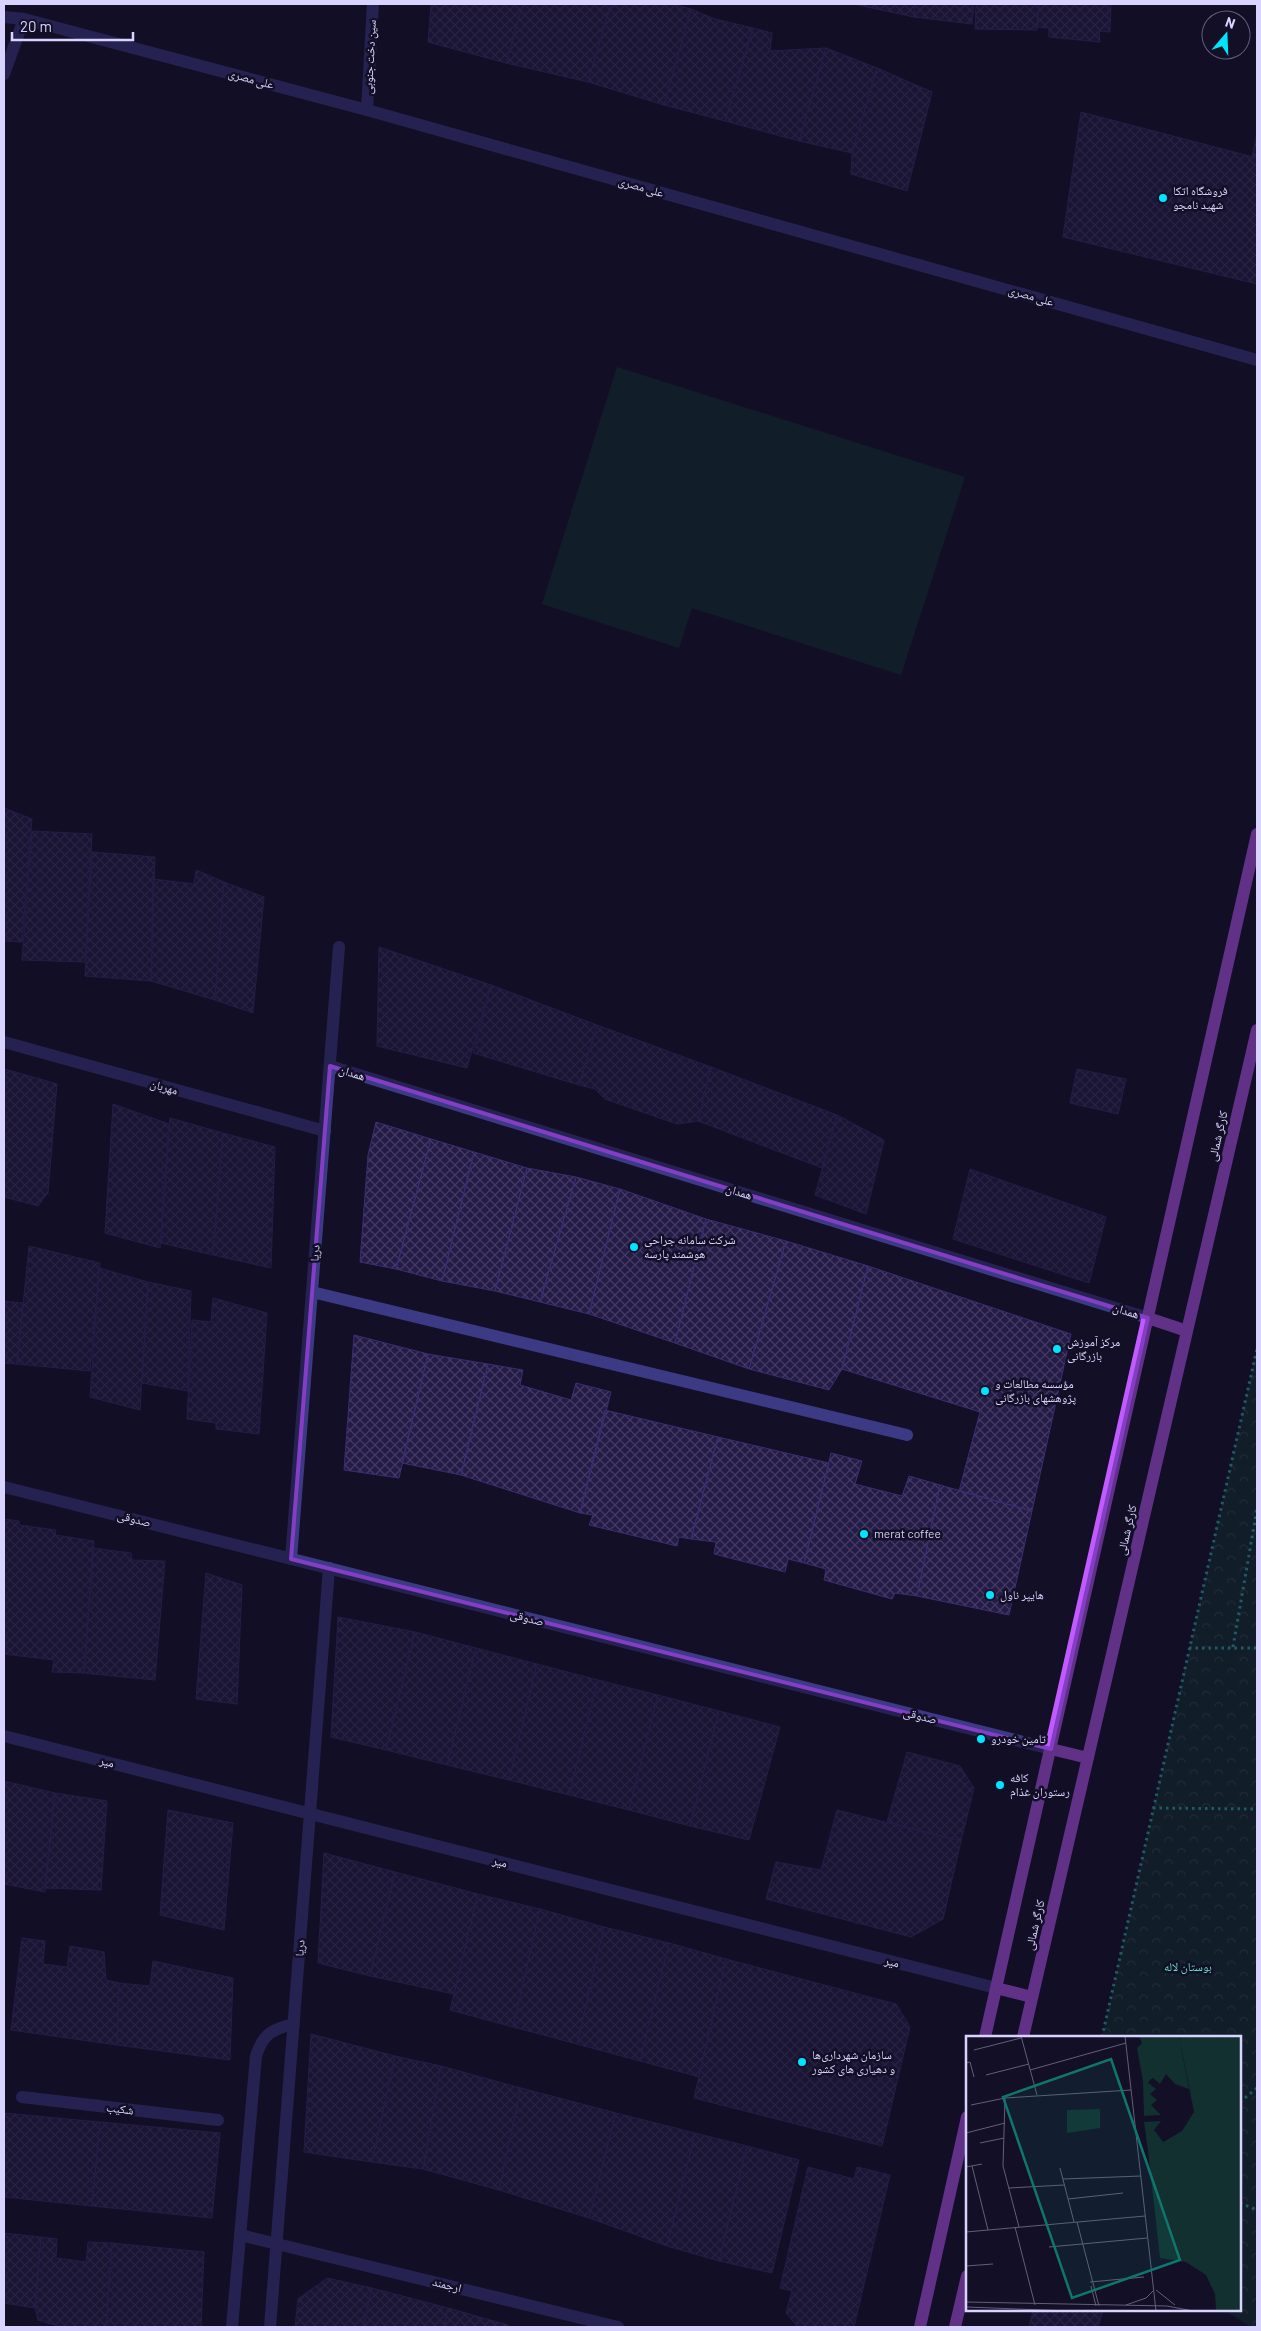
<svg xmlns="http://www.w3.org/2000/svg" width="1261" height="2331" font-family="Barlow,'Noto Naskh Arabic',sans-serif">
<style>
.forest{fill:url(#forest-crowns)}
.pitch{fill:#12302f}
.building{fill:url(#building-cross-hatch);stroke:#3b2d73}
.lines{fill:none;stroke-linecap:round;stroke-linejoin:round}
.path{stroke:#2fb8b0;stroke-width:3;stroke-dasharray:2.5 4;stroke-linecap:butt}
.service{stroke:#3d3a85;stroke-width:12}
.minor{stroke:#3d3a85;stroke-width:12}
.tertiary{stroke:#3d3a85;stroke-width:12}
.primary{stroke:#c25bff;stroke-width:12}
.marked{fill:none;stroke:#843dc5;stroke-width:4;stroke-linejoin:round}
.poi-dot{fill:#00e5ff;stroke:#130f26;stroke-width:2}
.labels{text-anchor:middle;stroke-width:5;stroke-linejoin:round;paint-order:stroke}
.street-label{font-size:12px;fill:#d9d4ff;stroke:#130f26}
.poi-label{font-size:12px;fill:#d9d4ff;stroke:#130f26;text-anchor:start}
.park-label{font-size:12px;fill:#5fe0c0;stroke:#130f26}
.inset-road{fill:none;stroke:#625e7d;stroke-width:1}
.view{fill:#0f766e;fill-opacity:0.15;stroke:#0f766e;stroke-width:2.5}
.inset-edge{fill:none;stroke:#d9d4ff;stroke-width:2.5}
</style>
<defs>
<pattern id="forest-crowns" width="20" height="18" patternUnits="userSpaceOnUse" patternTransform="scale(1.25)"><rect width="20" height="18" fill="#12302f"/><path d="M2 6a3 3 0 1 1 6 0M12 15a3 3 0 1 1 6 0" fill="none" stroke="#344d4e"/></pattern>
<pattern id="building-cross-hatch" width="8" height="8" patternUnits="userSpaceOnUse" patternTransform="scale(1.25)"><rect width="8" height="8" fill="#241b47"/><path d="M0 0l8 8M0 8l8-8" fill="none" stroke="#433b63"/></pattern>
</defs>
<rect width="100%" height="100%" fill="#130f26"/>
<path class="forest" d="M1257,1349V2327H1251L1224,2310H1240V2037H1102Z"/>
<path class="pitch" d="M617,367L965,477L901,675L692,608L679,648L542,604Z"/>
<path class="building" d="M431,4H523L506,63L428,42Z
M523,4H611L588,82L506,63Z
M611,4H672L691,9L664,105L588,82Z
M853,4H915L914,17Z
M915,4H974L972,24L914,17Z
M976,4H1039L1037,30L975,29Z
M1039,4H1111L1110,32L1099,31L1100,42L1049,37V28L1037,27Z
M691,9L715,19L753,28L725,121L664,105Z
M753,28L772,33L770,51L826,48L799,141L725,121Z
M826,48L877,68L852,153L799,141Z
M877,68L932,92L907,191L851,174L852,153Z
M1081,112L1257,158V284L1063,237Z
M1257,133V158L1252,157Z
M4,808L32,819L22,942L4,941Z
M32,831L92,834L85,962L22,960Z
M92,852L155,857L151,981L85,976Z
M196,870L224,882L215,1000L151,981L153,879L194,884Z
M224,882L264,897L253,1013L215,1000Z
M379,947L491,985L467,1068L377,1046Z
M491,985L597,1025L579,1085L473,1053Z
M597,1025L711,1067L698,1121L677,1124L605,1099L595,1089L579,1085Z
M711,1067L837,1115L822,1168L698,1121Z
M5,1069L57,1084L48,1193L38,1206L4,1197Z
M1077,1069L1126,1079L1118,1114L1070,1103Z
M113,1104L169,1124L160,1248L105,1233Z
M837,1115L884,1140L866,1214L815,1195Z
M170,1118L223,1133L213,1255L161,1243Z
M376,1122L431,1139L396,1269L360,1262L368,1155Z
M223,1133L275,1147L271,1268L213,1255Z
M431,1139L474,1152L442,1281L396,1269Z
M474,1152L527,1168L495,1291L442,1281Z
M527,1168L576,1177L540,1302L495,1291Z
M970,1169L1106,1217L1089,1283L953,1239Z
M576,1177L620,1189L589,1314L540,1302Z
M620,1189L706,1219L675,1343L589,1314Z
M706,1219L786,1241L749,1369L675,1343Z
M786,1241L868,1266L842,1369L829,1390L749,1369Z
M29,1246L100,1263L90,1371L17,1364Z
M868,1266L1071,1334L1032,1511L959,1491L980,1412L842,1369Z
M99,1268L148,1282L140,1410L90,1397Z
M148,1282L191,1291L188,1391L142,1383Z
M213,1298L267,1313L259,1434L216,1429V1423L187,1419L192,1320L211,1322Z
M4,1301L23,1303L17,1364L4,1363Z
M354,1335L428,1354L399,1478L344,1470Z
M428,1354L488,1364L461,1475L402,1463Z
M488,1364L523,1370L520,1385L571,1400L576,1383L611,1392L580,1513L461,1475Z
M605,1410L718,1437L691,1539L679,1537L677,1546L589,1525L593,1515L580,1513Z
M718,1437L829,1463L804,1563L788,1559L785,1572L714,1554L716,1542L691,1539Z
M831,1453L862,1461L855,1484L902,1496L909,1476L940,1485L917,1596L895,1593L892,1599L824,1580L826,1569L804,1563Z
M940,1485L1032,1511L1009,1615L917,1596Z
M4,1519L19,1521V1525L56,1530L55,1535L94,1541L84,1673L52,1672L54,1660L4,1654Z
M93,1548L131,1553L132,1560L165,1561L155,1680L84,1673Z
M206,1573L242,1585L237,1704L196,1699Z
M338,1617L415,1632L386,1750L331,1737Z
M415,1632L476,1648L447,1765L386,1750Z
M476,1648L537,1664L509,1780L447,1765Z
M537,1664L598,1680L569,1795L509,1780Z
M598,1680L658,1695L629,1810L569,1795Z
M658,1695L719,1711L690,1826L629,1810Z
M719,1711L780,1727L749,1840L690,1826Z
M907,1752L960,1766L974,1788L961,1841L887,1822Z
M4,1781L55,1793L45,1892L4,1884Z
M55,1793L107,1801L101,1890L45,1888Z
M168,1810L233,1823L224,1930L160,1915Z
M837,1810L961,1841L943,1919L911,1937L766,1899L776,1862L821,1870Z
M324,1853L395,1872L370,1976L318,1963Z
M395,1872L478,1894L454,1994L370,1976Z
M478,1894L540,1909L513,2027L450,2010Z
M540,1909L604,1927L577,2044L513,2027Z
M604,1927L669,1943L640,2061L577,2044Z
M22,1938L45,1941L43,1964L67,1967L70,1946L104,1952L106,1980L119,1983L117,2045L11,2030Z
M669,1943L726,1959L699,2077L640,2061Z
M726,1959L896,2004L910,2027L882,2146L694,2098Z
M153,1961L233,1978L230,2060L117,2045L119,1983L150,1986Z
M311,2034L395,2056L372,2162L304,2152Z
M395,2056L441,2066L423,2169L372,2162Z
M441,2066L521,2088L499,2190L423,2169Z
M521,2088L616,2113L589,2218L499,2190Z
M4,2113L100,2122L92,2206L4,2197Z
M616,2113L695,2133L667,2246L589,2218Z
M100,2122L220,2133L212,2218L92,2206Z
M695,2133L747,2146L719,2261L667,2246Z
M747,2146L799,2160L772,2273L719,2261Z
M808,2167L854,2179L857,2167L890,2175L854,2327H798L786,2313L792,2291L780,2288Z
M4,2233L41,2237L35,2308L4,2303Z
M41,2237L57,2239L56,2258L86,2262L88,2242L112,2243L106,2327H61L38,2320L35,2308Z
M112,2243L204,2252L201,2327H106Z
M327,2278L372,2288L363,2327H295L298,2299Z
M372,2288L448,2308L444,2327H363Z
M448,2308L508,2325L507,2327H444Z
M1033,2310H1103L1098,2327H1029Z"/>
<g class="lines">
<path class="path" d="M1233,1647L1257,1509
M1189,1648H1257
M1153,1808L1257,1809
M1102,2037L1257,1349
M1240,2102L1257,2088
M1240,2203L1257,2210"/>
<path class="service" d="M22,2097L218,2120"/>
<path class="minor" d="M4,17L24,19L367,110L1257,360
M4,74L24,19
M4,1042L325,1131
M330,1066L1148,1318
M312,1292L907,1435
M291,1559L339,947
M4,1736L996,1988
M240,2235L618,2327
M232,2327L256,2056C263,2034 272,2029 294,2024
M270,2327L329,1568"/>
<path class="tertiary" d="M367,110L373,4
M4,1487L1051,1749"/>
<path class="primary" d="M1148,1318L1187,1331
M1051,1749L1088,1758
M996,1988L1032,1997
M985,2037L1257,834
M1023,2037L1257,1030
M920,2327L967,2117
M955,2327L967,2276"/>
</g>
<path d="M0 0H1261V2331H0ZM330,1066L1148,1318L1051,1749L291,1559Z" fill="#130f26" fill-opacity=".55" fill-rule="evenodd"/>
<path class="marked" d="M330,1066L1148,1318L1051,1749L291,1559Z"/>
<g class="poi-dot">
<circle cx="1163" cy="198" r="5"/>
<circle cx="634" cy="1247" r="5"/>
<circle cx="1057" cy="1349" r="5"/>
<circle cx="985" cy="1391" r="5"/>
<circle cx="864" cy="1534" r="5"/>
<circle cx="990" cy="1595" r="5"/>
<circle cx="981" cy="1739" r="5"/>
<circle cx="1000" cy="1785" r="5"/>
<circle cx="802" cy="2062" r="5"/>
</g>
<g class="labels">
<g class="street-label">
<text transform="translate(370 57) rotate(-87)" y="4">سین دخت جنوبی</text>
<text transform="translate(251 79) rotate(15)" y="4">علی مصری</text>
<text transform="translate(641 187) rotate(16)" y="4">علی مصری</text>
<text transform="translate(1031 296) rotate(16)" y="4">علی مصری</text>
<text transform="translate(352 1073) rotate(17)" y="4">همدان</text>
<text transform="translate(164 1087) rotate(16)" y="4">مهربان</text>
<text transform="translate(1218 1136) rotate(-77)" y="4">کارگر شمالی</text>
<text transform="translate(739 1192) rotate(17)" y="4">همدان</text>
<text transform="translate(315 1253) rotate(-86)" y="4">دریا</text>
<text transform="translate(1126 1311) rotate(17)" y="4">همدان</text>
<text transform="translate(134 1519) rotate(14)" y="4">صدوقی</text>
<text transform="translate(1127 1530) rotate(-77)" y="4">کارگر شمالی</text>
<text transform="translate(527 1618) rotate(14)" y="4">صدوقی</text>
<text transform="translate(920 1716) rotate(14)" y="4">صدوقی</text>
<text transform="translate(107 1762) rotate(14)" y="4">میر</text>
<text transform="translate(500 1862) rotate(14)" y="4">میر</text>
<text transform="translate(1035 1925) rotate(-77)" y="4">کارگر شمالی</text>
<text transform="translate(300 1948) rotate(-86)" y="4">دریا</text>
<text transform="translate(892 1962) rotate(14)" y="4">میر</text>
<text transform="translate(120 2109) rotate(7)" y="4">شکیب</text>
<text transform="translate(447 2285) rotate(14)" y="4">ارجمند</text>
</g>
<g class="poi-label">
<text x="1173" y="195">فروشگاه اتکا<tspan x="1173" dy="14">شهید نامجو</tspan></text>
<text x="644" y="1244">شرکت سامانه جراحی<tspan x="644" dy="14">هوشمند پارسه</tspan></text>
<text x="1067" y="1346">مرکز آموزش<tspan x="1067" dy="14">بازرگانی</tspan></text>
<text x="995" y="1388">مؤسسه مطالعات و<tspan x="995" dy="14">پژوهشهای بازرگانی</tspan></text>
<text x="874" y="1538">merat coffee</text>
<text x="1000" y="1599">هايپر ناول</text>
<text x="991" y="1743">تامین خودرو</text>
<text x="1010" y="1782">کافه<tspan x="1010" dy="14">رستوران غذام</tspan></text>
<text x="812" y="2059">سازمان شهرداری‌ها<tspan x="812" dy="14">و دهیاری‌ های کشور</tspan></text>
</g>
<g class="park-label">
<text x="1188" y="1971">بوستان لاله</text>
</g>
</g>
<g transform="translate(966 2036)">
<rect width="275" height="275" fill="#130f26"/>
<path d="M173,0H213L223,53L209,48L200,38L194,48L187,42L184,44L182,47L190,53L184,58L191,64L185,69L195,79L178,80L177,45L171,12L176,7ZM195,85L188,94L198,107L182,115L178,86Z" fill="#12302f"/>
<path d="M213,0H275V275L250,274L249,258L240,239L220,226L194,222L182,115L216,95L228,76Z" fill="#12302f"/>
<path d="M134,73V92L101,97V74Z" fill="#12302f"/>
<path class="inset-road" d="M55,0L71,59M159,0L190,275M8,14L55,2M0,27L4,26L8,41M64,34L160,7M20,39L63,28M39,62L37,130L53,191M5,69L39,62L165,54M0,97L39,87M14,107L38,102M6,130L22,194M0,131L16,128M94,132L108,186M97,143L175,140M43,152L98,149M102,163L157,157M111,186L133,270M49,191L69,269M0,196L179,180M83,211L181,202M0,230L27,228M124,246L178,241M125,250L130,270M190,254L209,269M0,266L201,270L227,275M160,269L180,262L187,255M0,271L103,275"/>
<path class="view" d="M145,23L214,224L106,262L37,61Z"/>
<rect width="275" height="275" class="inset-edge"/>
</g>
<rect width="1261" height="2331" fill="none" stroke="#d9d4ff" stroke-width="10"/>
<g transform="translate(1226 35) rotate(19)"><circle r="24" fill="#130f26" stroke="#625e7d"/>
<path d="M0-4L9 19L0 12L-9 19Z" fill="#00e5ff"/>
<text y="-8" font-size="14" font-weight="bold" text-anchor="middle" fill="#d9d4ff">N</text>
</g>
<path d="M12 32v8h121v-8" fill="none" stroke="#d9d4ff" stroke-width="2.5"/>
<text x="20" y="32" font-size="15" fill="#d9d4ff" stroke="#130f26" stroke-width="4" paint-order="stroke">20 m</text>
</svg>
